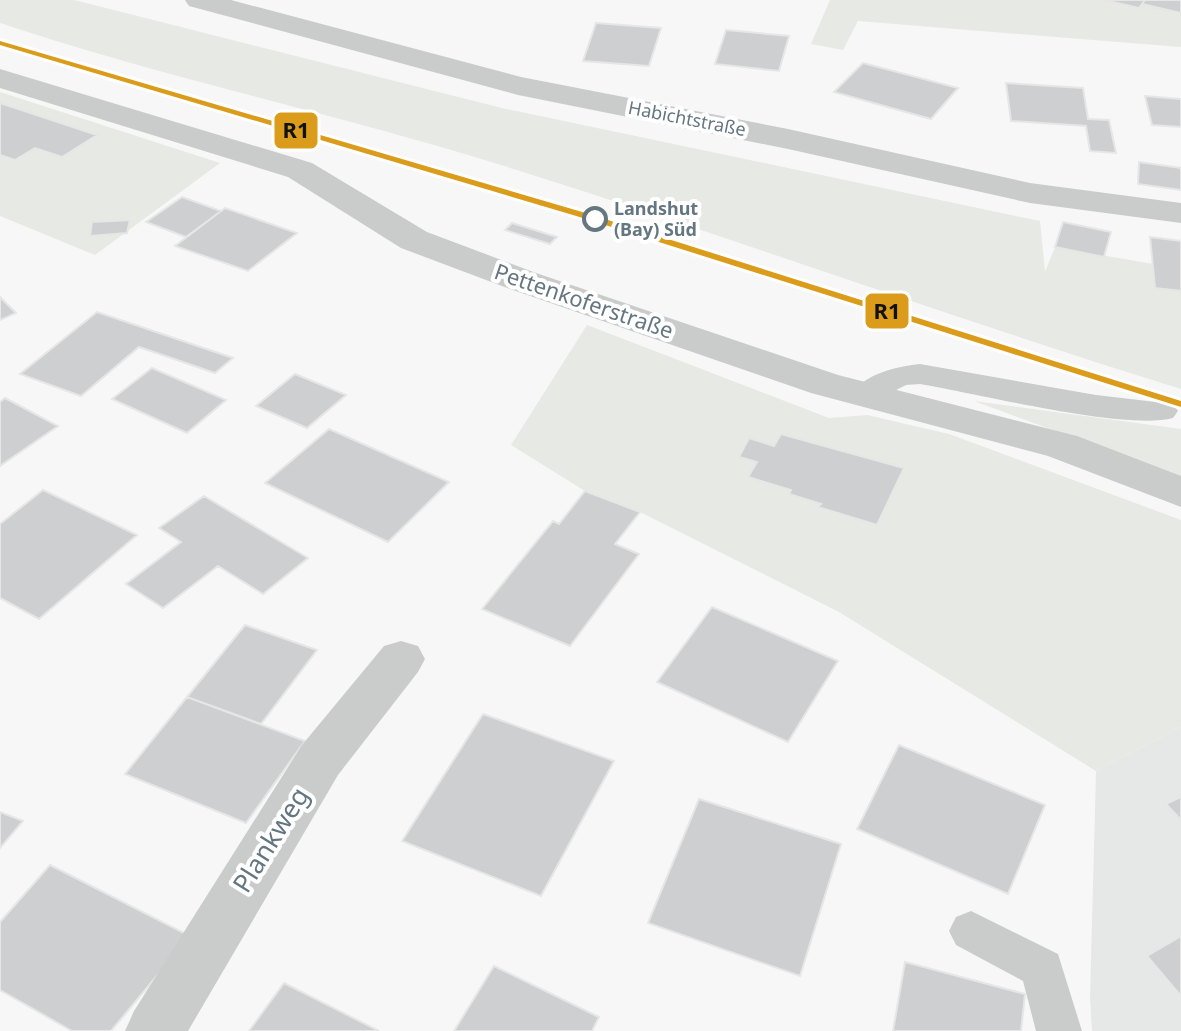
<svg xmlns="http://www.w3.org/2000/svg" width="1181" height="1031" font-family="'Noto Sans',sans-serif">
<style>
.built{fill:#e6e8e7}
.green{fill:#e6e9e4}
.building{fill:#cdcfd0;stroke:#e6e6e6;stroke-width:2}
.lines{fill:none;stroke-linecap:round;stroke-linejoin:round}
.service{fill:#cacccc;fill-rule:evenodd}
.minor{fill:#cacccc;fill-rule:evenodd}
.rail-1-casing{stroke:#fff;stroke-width:6}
.rail-1{fill:#da9c1a;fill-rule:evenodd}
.stop-dot{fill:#fff;stroke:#647680;stroke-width:4}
.labels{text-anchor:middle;stroke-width:8;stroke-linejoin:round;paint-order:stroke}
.far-street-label{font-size:18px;fill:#647680;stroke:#fff}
.far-stop-label{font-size:18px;font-weight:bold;fill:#647680;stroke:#fff;text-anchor:start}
.street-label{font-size:22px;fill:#647680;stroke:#fff}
.near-street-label{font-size:26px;fill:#647680;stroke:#fff}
.line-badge{stroke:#fff;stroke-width:3}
.pale-badge-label{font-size:22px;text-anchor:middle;font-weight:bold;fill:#111}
</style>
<rect width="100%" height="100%" fill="#f7f7f7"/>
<path class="built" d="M1181,727V1031H1092L1090,998L1096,771Z"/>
<path class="green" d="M0,0H74L502,108L1040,221L1045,272L1055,247L1153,264L1155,288L1181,291V389C959,320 741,241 520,171C348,116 171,80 0,23Z
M830,0H1104L1139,8L1142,4L1181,13V47L858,21L843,50L811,44Z
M0,92L220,163L95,255L0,216Z
M587,325L829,418L867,415L949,434L1181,520V727L1096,771L839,612L640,512L585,491L511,445Z
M974,401L1181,429V477Z"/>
<path class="building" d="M1104,0H1145L1139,8Z
M1145,0H1181V13L1142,4Z
M596,23L661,28L649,66L583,61Z
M726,30L789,36L779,71L715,64Z
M863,63L958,88L931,119L834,92Z
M1006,83L1083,88L1088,119L1109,120L1116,153L1090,151L1086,126L1011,121Z
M1145,96L1181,99V127L1152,125Z
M0,103L97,135L62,157L35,148L15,160L0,155Z
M1139,162L1181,168V190L1138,184Z
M182,197L221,211L186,237L146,222Z
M225,208L297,233L248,271L175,246Z
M130,220L127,233L90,236L92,222Z
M1063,222L1111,232L1104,257L1055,247Z
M512,223L557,237L550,244L505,230Z
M1150,237L1181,241V291L1155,288Z
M0,297L16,313L0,320Z
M97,312L233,358L215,373L139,347L81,396L20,374Z
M152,368L226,400L187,433L112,399Z
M295,374L346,395L307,428L256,406Z
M5,398L58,426L0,466V402Z
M329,429L449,482L388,542L265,483Z
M781,434L904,468L877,525L818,507L821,504L789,494L791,490L748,477L757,462L739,457L749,438L774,446Z
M43,490L137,535L39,619L0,598V524Z
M585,491L640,512L615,544L639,554L570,646L482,609L553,521L559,524Z
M204,496L308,558L263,594L218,566L163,608L126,584L181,542L159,528Z
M712,607L838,661L788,742L657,682Z
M245,625L317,650L261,724L187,697Z
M187,697L305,741L246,823L125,774Z
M483,714L614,761L541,896L402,841Z
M899,745L1045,805L1008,894L857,829Z
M1181,797V820L1166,804Z
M699,799L841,844L800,976L648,923Z
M0,812L23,821L0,848Z
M50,865L190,936L111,1031H72L0,990V922Z
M1181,936V996L1147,956Z
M905,962L1025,994L1021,1031H893Z
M494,966L599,1017L592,1031H454Z
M284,983L379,1031H249Z"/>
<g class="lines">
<path class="service" d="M920,364L1096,395L1173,404L1178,411L1173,418C1126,431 975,393 920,384L906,385L867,405L856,402L851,395C865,373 896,367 920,364Z
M971,911L1058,954L1082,1031H1036L1023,981L956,945L949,931L956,917Z"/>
<path class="minor" d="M185,0H231L521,77L788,129L1030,183L1181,203V223L1030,203L788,149L518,95L189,6Z
M0,69L312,163L427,232L536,273L838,375L1077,436L1181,476V507L1048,456L811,393L510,289L401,248L288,177L0,88Z
M401,641L418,646L425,659L418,672L338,775L188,1031H125L134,1011L302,745L384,646Z"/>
<g class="rail-1-casing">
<path id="rail-1" d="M0,41L589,214L1181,401V407L583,218L0,45Z"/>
</g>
<use href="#rail-1" class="rail-1"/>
</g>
<circle class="stop-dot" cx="595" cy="219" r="11"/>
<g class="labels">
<g class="far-street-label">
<text transform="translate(687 119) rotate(11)" y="6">Habichtstraße</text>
</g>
<g class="far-stop-label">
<text x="614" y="215">Landshut<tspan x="614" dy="21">(Bay) Süd</tspan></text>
</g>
<g class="street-label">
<text transform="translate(584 301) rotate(19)" y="8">Pettenkoferstraße</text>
</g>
<g class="near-street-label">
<text transform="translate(271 840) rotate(-58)" y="9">Plankweg</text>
</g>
</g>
<g class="line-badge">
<rect x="273" y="111" width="46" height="39" rx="8" fill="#da9c1a"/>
<rect x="864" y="292" width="46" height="38" rx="8" fill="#da9c1a"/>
</g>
<g class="pale-badge-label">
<text x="296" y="138">R1</text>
<text x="887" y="319">R1</text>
</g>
</svg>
